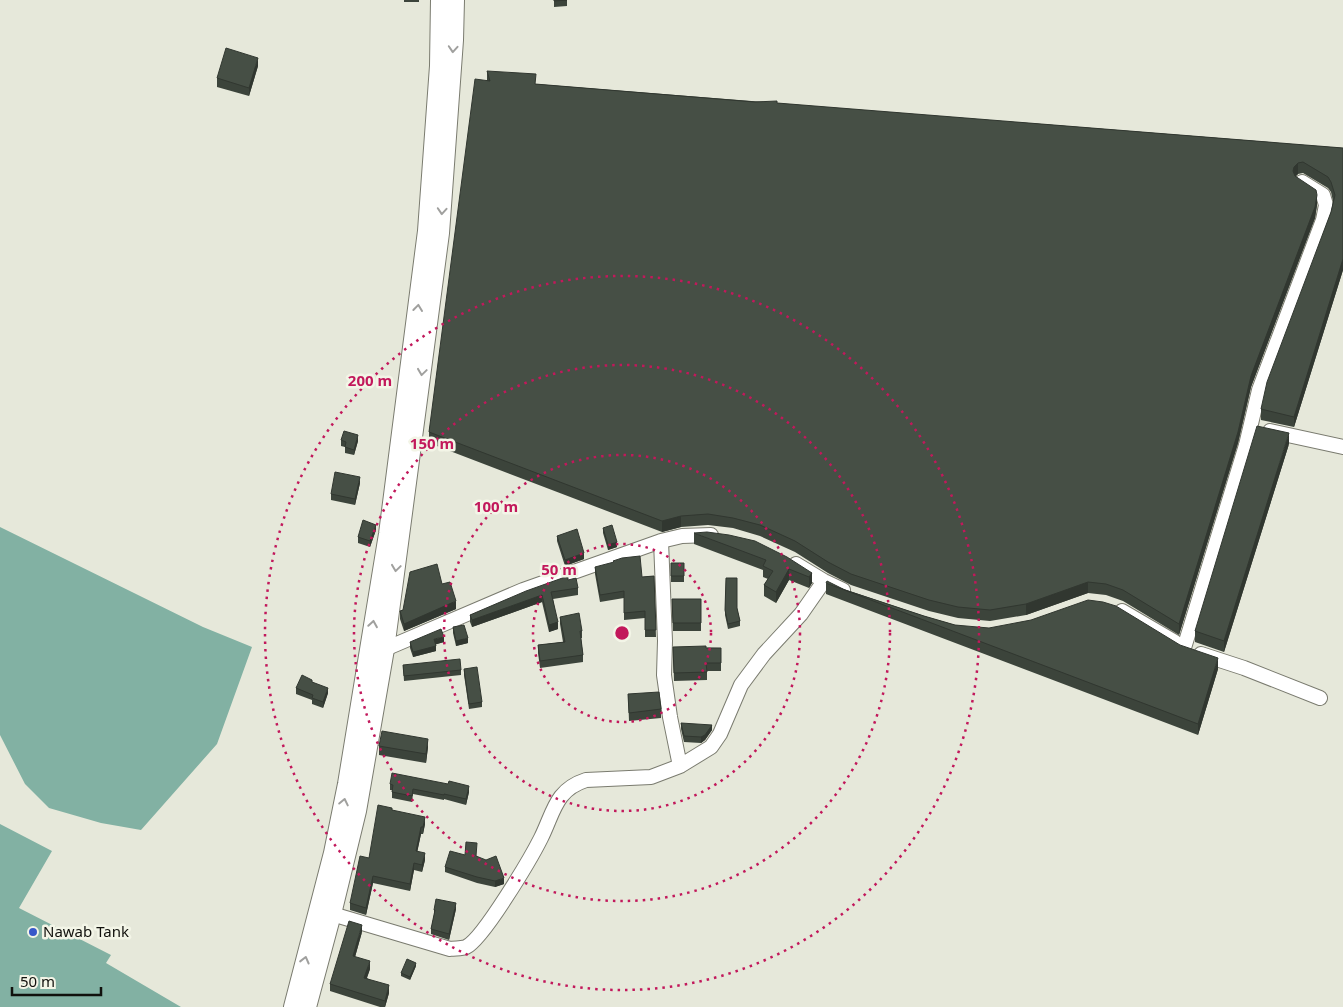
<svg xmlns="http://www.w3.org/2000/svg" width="1343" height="1007" font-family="'Noto Sans',sans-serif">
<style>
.water{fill:#82b1a3}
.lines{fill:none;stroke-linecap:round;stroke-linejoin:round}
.minor-casing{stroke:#7a7b6f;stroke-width:16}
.major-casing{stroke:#7a7b6f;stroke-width:20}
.minor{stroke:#fff;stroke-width:14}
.major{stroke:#fff;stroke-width:18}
.wall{fill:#3c443b}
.shaded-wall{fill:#313730}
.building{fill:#464f45;stroke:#313730}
.oneway{stroke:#a0a09e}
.ring{fill:none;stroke:#c2185b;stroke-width:2.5;stroke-dasharray:2.5 5}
.poi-dot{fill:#3758c9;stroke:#f3f5e7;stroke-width:2}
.labels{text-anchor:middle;stroke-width:5;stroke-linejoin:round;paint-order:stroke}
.poi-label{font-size:15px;fill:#11110d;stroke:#f3f5e7;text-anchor:start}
.centre{fill:#c2185b;stroke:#f3f5e7;stroke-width:2.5}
.ring-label{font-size:15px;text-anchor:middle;font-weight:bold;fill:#c2185b;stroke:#f3f5e7;stroke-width:5;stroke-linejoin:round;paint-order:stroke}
</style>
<rect width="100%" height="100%" fill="#e6e8da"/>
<path class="water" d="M0,527L203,627L252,647L217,744L141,830L101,823L49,808L25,784L0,735Z
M0,824L52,851L19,908L111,955L106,963L181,1007H0Z"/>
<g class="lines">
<g class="minor-casing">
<path id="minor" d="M1270,431L1343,447
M661,541L665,641L664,675L670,717L680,766
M796,564L824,581L843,590
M1122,611L1175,642
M1184,648L1246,445L1259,390L1323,220L1326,205L1323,195L1302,182
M385,649L523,590L661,541L682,536L711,535
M1201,654L1244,668L1320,698
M332,914L450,949C455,948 461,949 466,947C483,939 531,858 541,838C554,812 555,790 586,780L651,777L680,766L711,747L720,734L741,685L764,654L801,614L824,581"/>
</g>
<g class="major-casing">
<path id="major" d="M293,1007L333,853L347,784L388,534L427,231L439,66L440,0
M307,1007L332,914L357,811L385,649L440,233L454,40L455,0"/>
</g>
<use href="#minor" class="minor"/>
<use href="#major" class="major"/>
</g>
<path class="wall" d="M404,0H419V2H404Z
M554,0H567V6L554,7Z
M258,66L249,96L217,87V78Z
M487,71L536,84L1343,148V270L1294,427L1261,420V409L1331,212L1333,201L1331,192L1328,188L1303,173L1298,174L1296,176L1317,205L1315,218L1251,387L1238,443L1179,635L1123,601L1106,595L1088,593L1026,615L990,621L958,618L929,611L851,585L828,573L795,552L760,536L733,528L708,525L681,527L662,532L429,443V432L487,80Z
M341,440L358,441L354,455L345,453V447L341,446Z
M1289,444L1224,652L1195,642V631Z
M360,483L355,505L331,500V494Z
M603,528L617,547L608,550L603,533Z
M376,530L370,547L358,543V537Z
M694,533L812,573V583L809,588L789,580L776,603L764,596V585L768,579L763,577V570L694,544Z
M557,536L584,559L565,566L557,541Z
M671,563H684V582H671Z
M595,567L642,577L654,576L656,637H645V618L624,620V598L600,602L595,574Z
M726,578L737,608L740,621V626L728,629L725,615Z
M568,580L578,588V595L553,599L558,629L549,632L542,602L472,627L470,622V615Z
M826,583L924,616L955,625L1218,669L1198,735L826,594Z
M442,584L456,609L404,631L400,619V611L403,610Z
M672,599H701V631H673Z
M560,617L582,631V638H581L583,655V662L540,668L538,653V645L563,642L560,624Z
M453,627L468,643L456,646L453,633Z
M410,642H444L436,644V651L413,657L410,648Z
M673,647L721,648V671H707V680L674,681Z
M403,665L461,670V675L404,681Z
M464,669L482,702V707L469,709L464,675Z
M312,682L328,693L323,708L312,704V700L296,694V688Z
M628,694L661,709V718L629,721Z
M681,723L712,730L705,740L701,743L684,742L681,729Z
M379,746L428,747L426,763L379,755Z
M390,784L469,792L466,805L444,799V800L413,794L412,802L392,798V790H390Z
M392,810L425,824L423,834H421L417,852L425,860L422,872L414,870L410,891L373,883L366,915L350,910V903L369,858Z
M465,855L476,856L504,884L495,887L477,883L445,872V867Z
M456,909L449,940L431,934V929L434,915V910Z
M362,932L355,957L370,969L367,978L389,993L385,1007H380L330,991V984Z
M416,966L410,980L401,976V973Z"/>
<path class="shaded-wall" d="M258,58V66L249,96V88Z
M1298,163V174L1294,178L1293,171L1294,167Z
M1317,195V205L1315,218L1251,387L1238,443L1179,635V624L1251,376Z
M1343,259V270L1294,427V417Z
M1289,433V444L1224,652V641Z
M358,435V441L354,455V450Z
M360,477V483L355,505V499Z
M681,516V527L662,532V521Z
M376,525V530L370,547V541Z
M617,542V547L608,550V545Z
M584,553V559L565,566V560Z
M789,569V580L776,603V592Z
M812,573V583L809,588V577Z
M1088,582V593L1026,615V604Z
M542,595V602L472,627V620Z
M456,601V609L404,631V624Z
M558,622V629L549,632V625Z
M444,637V642L434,645V639Z
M468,638V643L456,646V641Z
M436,646V651L413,657V652Z
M1218,658V669L1198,735V724Z
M328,688V693L323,708V702Z
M712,725V730L705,740L701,743V737Z
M428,739V747L426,763V754Z
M469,786V792L466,805V799Z
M425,817V824L423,834V827Z
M421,827V834L416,858V851Z
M425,853V860L422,872V865Z
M414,863V870L410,891V884Z
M373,876V883L366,915V908Z
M504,878V884L495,887V881Z
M456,903V909L449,940V934Z
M362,925V932L353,964V956Z
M370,961V969L364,985V978Z
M416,963V966L410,980V977Z
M389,985V993L385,1007V1001Z"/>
<path class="building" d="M554,0H567L554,1Z
M226,48L258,58L249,88L217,78Z
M487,71L536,74L535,84L755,102L777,101V103L1343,148V259L1294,417L1261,409L1267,382L1331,212L1335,195L1331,182L1328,177L1303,162L1298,163L1294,167L1293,171L1295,176L1316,190L1317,195L1315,207L1251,376L1238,432L1179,624L1123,590L1106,584L1088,582L1026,604L990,610L958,607L929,600L851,574L828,562L795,541L760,525L733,518L708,514L681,516L662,521L429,432L475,79L490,81Z
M1257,426L1289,433L1224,641L1195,631Z
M344,431L358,435L354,450L345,447L346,442L341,440Z
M335,472L360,477L355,499L331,494Z
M363,520L376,525L370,541L358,537Z
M612,525L617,542L608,545L603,528Z
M577,529L584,553L565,560L557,536Z
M707,532L729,535L755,541L787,557L812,573L809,577L789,569L776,592L764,585L773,571L763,566L766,560L694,533Z
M640,556L642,577L654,576L656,630H645V611L624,613V591L600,595L595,567L614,562L613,561L622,558Z
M671,563H684V576H671Z
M437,564L442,584L450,582L456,601L404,624L400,611L403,610L410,572Z
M568,576V580L576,578L578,588L551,592L558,622L549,625L542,595L472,620L470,615L526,591Z
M726,578H737V608L740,621L728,624L725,610Z
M827,581L845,590L924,616L955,625L989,628L1031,620L1088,600L1103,602L1116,606L1180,645L1218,658L1198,724L826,583Z
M672,599H701V623H673Z
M579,613L582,631H580L583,655L540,661L538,645L565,642L560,617Z
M464,625L468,638L456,641L453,627Z
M441,629L444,637L434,639L436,646L413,652L410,642Z
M706,646V648H721V663H706L707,672L674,673L673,647Z
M460,659L461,670L404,676L403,665Z
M477,667L482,702L469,704L464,669Z
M302,675L312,680V682L328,688L323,702L312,698L313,695L296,688Z
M659,692L661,709L629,713L628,694Z
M681,723L712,725L705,735L701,737L684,736Z
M382,731L428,739L426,754L379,746Z
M392,773L448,784L449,781L469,786L466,799L444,794V795L413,789L412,796L392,792L393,785L390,784Z
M378,805L392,808V810L425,817L423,827H421L416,851L425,853L422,865L414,863L410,884L373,876L366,908L350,903L360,856L369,858Z
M466,842L477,843L476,856L486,860L496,856L504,878L495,881L477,877L445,867L450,851L465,855Z
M436,899L456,903L449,934L431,929L435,910H434Z
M349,921L362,925L353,956L370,961L364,978L389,985L385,1001L330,984Z
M407,959L416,963L410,977L401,973Z"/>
<defs><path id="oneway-chevron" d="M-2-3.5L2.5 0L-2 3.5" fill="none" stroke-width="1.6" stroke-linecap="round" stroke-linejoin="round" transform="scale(1.25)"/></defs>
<g class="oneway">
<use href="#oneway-chevron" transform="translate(453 49) rotate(94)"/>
<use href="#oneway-chevron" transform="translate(442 211) rotate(94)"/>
<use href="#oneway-chevron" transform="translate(418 308) rotate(-83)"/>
<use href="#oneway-chevron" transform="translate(422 372) rotate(98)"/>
<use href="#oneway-chevron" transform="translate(396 568) rotate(98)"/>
<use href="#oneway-chevron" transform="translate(373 624) rotate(-81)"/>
<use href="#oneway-chevron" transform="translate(344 802) rotate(-78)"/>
<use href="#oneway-chevron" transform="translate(305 960) rotate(-76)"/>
</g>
<g class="ring">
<circle cx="622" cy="633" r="89"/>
<circle cx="622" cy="633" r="178"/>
<circle cx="622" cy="633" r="268"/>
<circle cx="622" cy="633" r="357"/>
</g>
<circle class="poi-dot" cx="33" cy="932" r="5"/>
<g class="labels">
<g class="poi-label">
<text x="43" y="937">Nawab Tank</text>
</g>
</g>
<circle cx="622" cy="633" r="8" class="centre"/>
<g class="ring-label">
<text x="370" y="386">200 m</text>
<text x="432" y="449">150 m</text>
<text x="496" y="512">100 m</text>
<text x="559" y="575">50 m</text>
</g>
<path d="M12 987v8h89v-8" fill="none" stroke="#11110d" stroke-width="2.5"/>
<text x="20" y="987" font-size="15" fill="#11110d" stroke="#f3f5e7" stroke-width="4" paint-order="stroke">50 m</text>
</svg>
